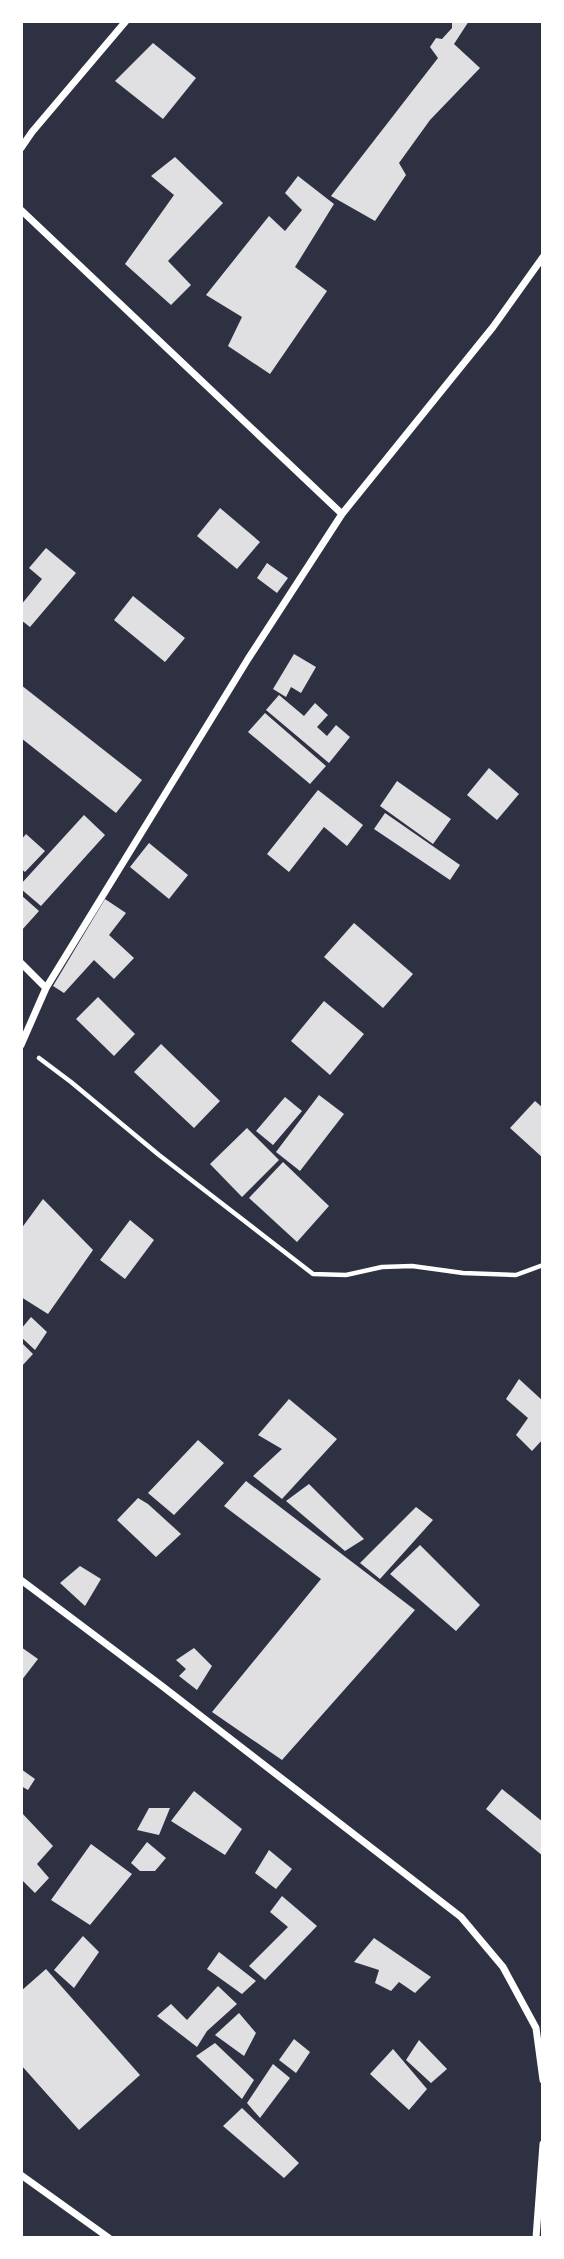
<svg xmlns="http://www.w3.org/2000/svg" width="564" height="2259" font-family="'DM Sans',sans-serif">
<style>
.building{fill:#e0e0e3}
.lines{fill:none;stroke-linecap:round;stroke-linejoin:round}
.path{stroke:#fff;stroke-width:4.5}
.minor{stroke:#fff;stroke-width:7}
</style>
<rect width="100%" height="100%" fill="#2d3142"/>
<path class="building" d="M452,21H469L454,44L480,68L430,120L399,163L406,175L375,221L331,196L438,58L430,47L436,38L442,39L452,28Z
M153,43L196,78L163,119L115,81Z
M175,157L223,203L168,261L191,285L171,305L125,264L174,195L151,176Z
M298,176L334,204L295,267L327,291L270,374L228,346L242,317L206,295L269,216L285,231L302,210L285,193Z
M220,508L260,542L237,569L197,536Z
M46,548L76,573L30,627L21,620V605L42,579L29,568Z
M267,563L288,578L277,593L257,578Z
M133,596L185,638L165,662L114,620Z
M294,654L316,667L301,693L291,687L286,697L273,689Z
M21,685L142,780L116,813L21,738Z
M279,695L304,716L315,703L328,715L317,727L327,736L336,725L350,737L329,763L266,710Z
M265,713L326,766L310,784L248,732Z
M489,768L519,794L497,820L467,795Z
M397,781L451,819L433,844L380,806Z
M318,790L363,825L347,846L324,827L289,872L267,854Z
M385,813L460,865L450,880L374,829Z
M84,815L105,835L41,906L21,889V884Z
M26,834L45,851L25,872L21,869V840Z
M149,843L188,875L169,899L130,867Z
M21,895L39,911L21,931Z
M105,899L126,913L109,935L134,958L114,979L94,960L64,993L53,986Z
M354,923L413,974L383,1008L324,957Z
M98,997L135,1034L114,1056L76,1019Z
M324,1001L364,1034L330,1075L291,1041Z
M161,1044L220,1101L194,1128L134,1072Z
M319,1095L344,1114L300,1171L276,1152Z
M285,1097L302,1111L273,1145L256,1131Z
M535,1101L543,1108V1158L510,1128Z
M247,1128L279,1160L242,1197L210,1164Z
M283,1162L329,1206L297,1242L249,1198Z
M43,1199L93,1250L48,1314L21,1297V1229Z
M130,1220L154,1240L125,1279L100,1260Z
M31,1317L47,1332L35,1350L21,1337V1329Z
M21,1342L33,1354L21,1367Z
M519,1379L543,1401V1439L532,1451L516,1435L528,1418L506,1399Z
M289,1399L337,1439L282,1499L253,1476L282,1449L258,1435Z
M198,1440L224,1463L174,1515L148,1493Z
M246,1481L415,1610L282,1760L212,1712L321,1579L224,1506Z
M309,1484L364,1539L345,1551L286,1501Z
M138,1498L148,1504L181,1534L156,1557L117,1520Z
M416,1507L433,1520L380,1579L360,1563Z
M420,1545L480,1605L456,1631L390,1574Z
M80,1566L101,1579L85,1606L60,1583Z
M21,1647L38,1659L21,1681Z
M194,1648L212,1666L197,1690L179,1676L186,1669L176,1660Z
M21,1769L35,1779L28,1790L21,1786Z
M502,1789L543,1822V1856L486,1809Z
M194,1791L242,1829L225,1855L171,1821Z
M149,1808H170L159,1835L137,1830Z
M21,1812L53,1846L37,1864L49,1878L35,1893L21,1879Z
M147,1842L166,1858L155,1871H140L131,1863Z
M91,1844L132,1874L90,1925L51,1900Z
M269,1850L292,1869L276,1889L255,1873Z
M282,1896L317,1926L265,1980L249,1966L288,1927L270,1912Z
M83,1936L99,1952L74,1988L54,1970Z
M374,1938L431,1977L415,1993L399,1982L391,1991L375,1983L379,1970L354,1962Z
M219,1952L256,1981L242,1994L207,1969Z
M46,1969L140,2075L79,2130L21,2065V1991Z
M218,1986L237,2004L207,2031L197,2047L157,2016L171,2004L187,2020Z
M239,2013L256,2033L244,2056L215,2035Z
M294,2039L310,2052L296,2073L279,2060Z
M419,2040L447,2069L431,2083L406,2060Z
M215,2043L254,2080L242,2099L196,2056Z
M393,2049L427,2089L409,2110L370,2074Z
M273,2064L290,2078L260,2118L247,2103Z
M242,2108L299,2163L284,2178L223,2126Z"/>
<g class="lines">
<path class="path" d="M39,1058L71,1082L159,1155L313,1274L346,1275L382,1267L412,1266L463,1273L516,1275L543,1265"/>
<path class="minor" d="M21,148L32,132L126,21
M21,210L342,514
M21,963L46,988
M21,1045L46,988L248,659L342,514L493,327L543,257
M21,1580L162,1686L461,1917L503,1967L536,2028L543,2080
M21,2175L109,2238
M536,2238L543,2144"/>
</g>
<rect width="564" height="2259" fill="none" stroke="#ffffff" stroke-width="46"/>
</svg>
